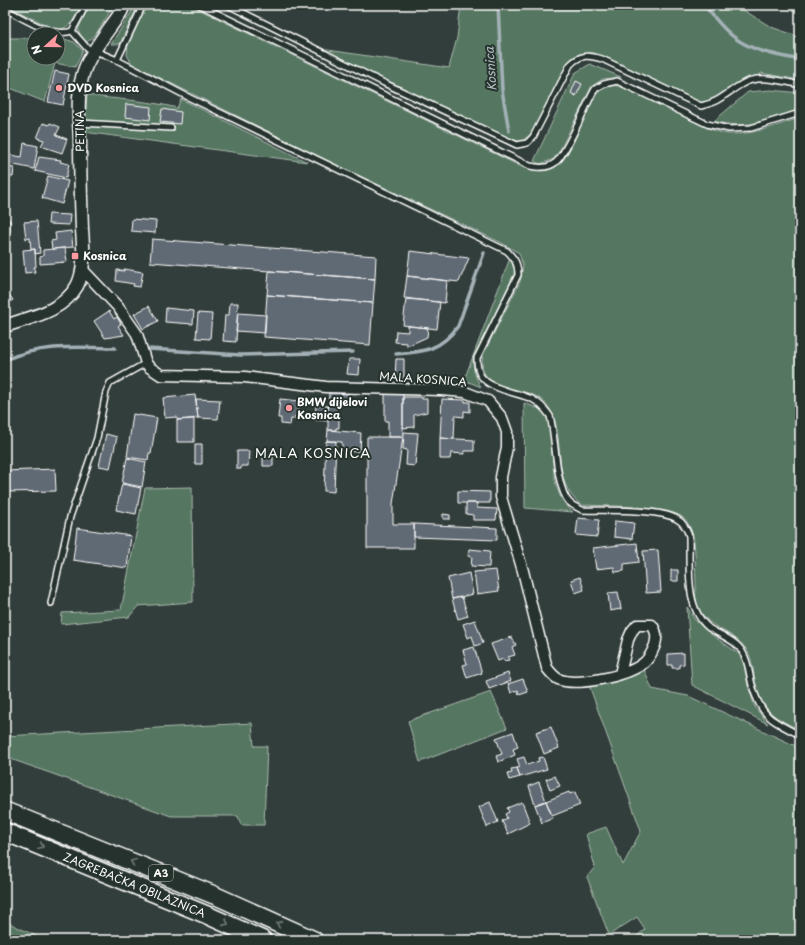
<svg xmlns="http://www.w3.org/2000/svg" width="805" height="945" font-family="'Playpen Sans',sans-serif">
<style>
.green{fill:#557660;stroke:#aabab0}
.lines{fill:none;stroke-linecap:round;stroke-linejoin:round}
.stream{stroke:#a4b2b8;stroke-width:3.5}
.building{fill:#616b75;stroke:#fff}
.service-casing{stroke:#fff;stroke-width:8}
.minor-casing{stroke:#fff;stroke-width:13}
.tertiary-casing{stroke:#fff;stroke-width:15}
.motorway-casing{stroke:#fff;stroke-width:20}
.service{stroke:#26332d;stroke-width:5}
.minor{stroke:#26332d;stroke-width:10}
.tertiary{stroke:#26332d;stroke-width:12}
.motorway{stroke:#26332d;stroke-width:17}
.oneway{stroke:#727a76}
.poi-dot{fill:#ff9aa2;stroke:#26332d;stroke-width:1.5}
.labels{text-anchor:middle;stroke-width:4;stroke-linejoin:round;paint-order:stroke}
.shield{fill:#26332d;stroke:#bec2c0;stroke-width:1}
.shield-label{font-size:10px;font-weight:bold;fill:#fff}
.poi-label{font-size:11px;font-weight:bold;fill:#fff;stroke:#26332d;text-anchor:start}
.street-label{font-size:11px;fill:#fff;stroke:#26332d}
.water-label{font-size:12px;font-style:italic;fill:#b4bec4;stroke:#26332d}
.quarter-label{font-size:13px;letter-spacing:1px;fill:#fff;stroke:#26332d}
</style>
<rect width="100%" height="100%" fill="#323e3b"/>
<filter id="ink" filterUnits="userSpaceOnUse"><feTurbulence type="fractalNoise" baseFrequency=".025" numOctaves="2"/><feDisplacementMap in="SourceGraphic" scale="8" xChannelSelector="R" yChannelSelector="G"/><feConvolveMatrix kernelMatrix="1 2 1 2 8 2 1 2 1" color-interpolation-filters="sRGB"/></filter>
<g filter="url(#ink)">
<path class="green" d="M5,5H81C75,17 72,28 57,30Z
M89,5H114L96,34L85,44L78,30Z
M133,5H138L120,44H111L131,13Z
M148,5H190L524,168C534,170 545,173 554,168C578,155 582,93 609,86C634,80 698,132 729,134C754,135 777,125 800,118V730C770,715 761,711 754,675C753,667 751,656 746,649C732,629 704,629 696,602C695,596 696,589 696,584C695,567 696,551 693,535C690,528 688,521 682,517C665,505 604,506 581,505C549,481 568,436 548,406C531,382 474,396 483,355L520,282L523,266L519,253L500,242L328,161L132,64L127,55L128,44L145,8Z
M461,5H735L771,27L800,37V80L761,73L759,77C742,86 719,104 699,102L593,53L580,54L569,62L533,132L521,142L514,140L483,127L321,49L449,68L457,38Z
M58,37L74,42L83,51L75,67L55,63L45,102L5,86V38H34V58H58Z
M590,64L621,77L603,79L592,86L560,150L554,159L540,164L534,161L575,73Z
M771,90L800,93V109C770,119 746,131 714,121L748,92Z
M87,95C117,100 147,100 177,108L181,99L307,162L84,132Z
M510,258L515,268L514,275L473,359C473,370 475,377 481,387L464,380Z
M524,403C529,405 536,407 541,410C562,428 540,487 573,512L525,508Z
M192,487L193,602L138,606L129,617L61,624L62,613L121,610L145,488Z
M687,607L695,620L708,632L739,654L744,664L748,686L755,707L768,724L692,685Z
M644,669L652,689L688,696L800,748V940H633L645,929L637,917L609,935L587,877L595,867L586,834L606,827L623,865L641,831L589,685L626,677Z
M491,692L507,728L420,762L408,721Z
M252,723L254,746H267L264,825H241L238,816H171L5,757V736Z
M5,921L44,940H5Z"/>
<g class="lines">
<path class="stream" d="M498,5L502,90L509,131
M704,5C715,18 726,33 741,42C757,52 781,56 800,60
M149,349L241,355L353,352
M396,354C424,352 441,350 458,326L484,253
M5,360C40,344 78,347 115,348"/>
</g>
<path class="building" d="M55,71L69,74L63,105L48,102Z
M576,81L582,84L576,96L571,93Z
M126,104L151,107L150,120L125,117Z
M162,109L181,112L180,124L160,122Z
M43,123L49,125L50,123L60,127L56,135L67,139L62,153L41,146L44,140L37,138Z
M24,143L38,146L34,169L5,163V154L22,157Z
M39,157L61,160L60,162L69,164L66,178L35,171Z
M5,167L14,168L13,177L5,176Z
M48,176L68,181L62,204L42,198Z
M49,214L70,215L69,225L48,224Z
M132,219L156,221L155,233L131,231Z
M5,220H10V232H5Z
M37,221L40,253L35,254V249L31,250L30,238L26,239L24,222Z
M71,231L73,247L52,249L51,241L56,240L55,233Z
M152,239L376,256L375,279L150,262Z
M65,248L67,262L40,264V257L43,256V250Z
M35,249L36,267H34L35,272L25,273L23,250Z
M410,251L469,258L459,282L407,276Z
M124,269L143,272L140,287L133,286L134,284L116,281L117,270L124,271Z
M269,271L375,279L373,303L267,295Z
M407,276L447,281L445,303L404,298Z
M5,289L13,300L5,305Z
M267,295L373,303L370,345L264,337Z
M406,299L440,302L437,329L403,325Z
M230,303H238L236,342L223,341L225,315H229Z
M149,306L158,321L143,329L134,314Z
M166,308L194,311L193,324L165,322Z
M109,311L114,319L117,317L121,324L118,326L124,335L105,338L94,321Z
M198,313L212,314L210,339L196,338Z
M238,313L266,315L265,333L236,331Z
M408,326L428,328L427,337L407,346V343L395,342L396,331L408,332Z
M349,359H360L359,375L347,374Z
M396,359H404V380L395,379Z
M329,393L349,394V405H337V416H328Z
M385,394H403V437H388V421H385Z
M195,395L198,418L177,420V417L165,418L163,398Z
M403,397H422V399H427V412L414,415V427L403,428Z
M196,399L220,400L218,419L198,418Z
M280,399L300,401L298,416H295V419H291L290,425L281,424V418H278Z
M442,399L465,400V402H470V412L464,411V417L455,416L454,439L440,438Z
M316,405L328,406V421L315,420Z
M133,414L157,418L151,453H149L148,460L127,457Z
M328,416H339V428H336V430H328Z
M194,419V442H177V420Z
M328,430L361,433L360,452L342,451V442L327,441Z
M404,432L418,433L415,466L406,465L407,450L403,449Z
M106,434L117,437L110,468L99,466Z
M367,437H403L393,504V524H414V548H367Z
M440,438L474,440V451H464V454L451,453L450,459H440Z
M326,441H336L334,492L324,491Z
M195,444H202V464H195Z
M237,451H249L248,466H241V469H237Z
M263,455L273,456V466H263Z
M127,458L146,462L142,487L122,483Z
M55,469L56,491L5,492V471Z
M122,484L141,488L136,514L116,510Z
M458,491L490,492V503H458Z
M466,503H477V508L497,509L496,520H473V515L466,514Z
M443,514L450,515V519H443Z
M578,518L599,520L597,537L576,535Z
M615,521L634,523L632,539L614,537Z
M414,524L497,528V540L414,537Z
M77,528L131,536L127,568L73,560Z
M637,543L639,562L624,564V571L615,572L614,567L596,569L593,548Z
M469,549L490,551L489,567L471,566L472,557L468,556Z
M658,550L661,592L646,593L643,551Z
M496,570L499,591L477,594L474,572Z
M671,570H678V581H671Z
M469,573L473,594L452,599L448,578Z
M580,577L584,590L575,593L571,580Z
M618,592L621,609L610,611L608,593Z
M462,597L468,616L458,619L452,599Z
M475,620L483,643L475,646L472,636L468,638L463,624Z
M512,637L516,645L512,647L515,655L508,657L509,660L504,661L503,659L498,661L491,644Z
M474,647L482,673L467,678L463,665L467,664L463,650Z
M684,653V664L679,665V668H672V665H668V654Z
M508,673L511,681L489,689L486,681Z
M523,679L528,692L519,695L518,690L511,693L508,684Z
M551,727L559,748L544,754L536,732Z
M513,732L518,747L513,749L515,755L498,762L496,756L502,754L496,738Z
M524,757L527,765L539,761L538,758L543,757L547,769L520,777L517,768L520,767L517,759Z
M517,768L520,777L509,780L507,774L512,773L511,769Z
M555,776L560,786L550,790L546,779Z
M539,782L546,801L535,805L529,786Z
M569,792L570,794L575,792L580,805L552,816L546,801Z
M546,801L553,818L542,823L535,805Z
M490,802L498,822L487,827L479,807Z
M522,802L530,823L508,834L502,821L507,818L505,814L509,812L507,808Z"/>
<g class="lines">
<g class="service-casing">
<path id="service" d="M143,5L117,60L190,98L507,251C515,259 518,264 518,275L477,358C477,364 477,371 481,376C489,389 518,393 532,399C540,403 545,409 550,416C556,438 555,486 569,502C573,506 578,508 582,510C606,511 658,508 677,519C684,523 687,529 689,536C690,565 684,608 709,628C720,635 737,641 743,653C749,663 749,674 752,685C761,717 772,721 800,735
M200,5L530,166C539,168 549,169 557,161C570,147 584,108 595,89L604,84L617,81L707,124L729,129L751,128L800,113
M228,5L384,83L517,145L527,143L533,137L570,65C580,54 589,55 602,59L701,106C720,102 726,93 742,84C759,74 782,81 800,85
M5,9C23,18 52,38 72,31L86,5
M72,31L86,47L117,60
M80,123L171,128
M51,603L70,517L97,438L106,392L110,383L146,363"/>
</g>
<g class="minor-casing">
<path id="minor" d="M82,269L118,307L137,334L146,363L149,367L161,375L245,377L326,387L441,390L465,392L488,401L502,418L507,432V447L501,477V497L523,571L547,668C550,672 553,676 558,679C576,687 625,676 641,665C648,661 652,653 655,645C657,637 657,632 652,625H637L632,631L628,640L620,674"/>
</g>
<g class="tertiary-casing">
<path id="tertiary" d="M5,326C31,317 62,312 77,286C86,269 83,246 82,229C81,199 80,170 80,141C79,118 76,90 85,68C93,48 109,30 121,12L124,5"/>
</g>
<g class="motorway-casing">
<g id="motorway">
<path d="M5,811L214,895L314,940"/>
<path id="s1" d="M5,832L207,915L263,940"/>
</g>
</g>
<use href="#service" class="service"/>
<use href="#minor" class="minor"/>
<use href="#tertiary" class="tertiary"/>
<use href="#motorway" class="motorway"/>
</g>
<defs><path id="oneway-chevron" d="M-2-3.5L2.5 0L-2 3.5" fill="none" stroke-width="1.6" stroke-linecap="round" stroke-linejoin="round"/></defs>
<g class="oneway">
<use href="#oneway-chevron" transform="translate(41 846) rotate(23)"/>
<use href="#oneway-chevron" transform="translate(133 862) rotate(-158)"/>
<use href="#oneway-chevron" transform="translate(226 923) rotate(24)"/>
<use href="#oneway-chevron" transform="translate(279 924) rotate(-156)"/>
</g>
</g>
<g class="poi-dot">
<circle cx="59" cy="88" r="4"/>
<rect x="71" y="252" width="8" height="8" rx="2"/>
<circle cx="289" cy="408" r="4"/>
</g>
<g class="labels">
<rect class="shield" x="149" y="865" width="24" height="16" rx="3"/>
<g class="shield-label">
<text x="161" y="877">A3</text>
</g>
<g class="poi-label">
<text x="67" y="92">DVD Kosnica</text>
<text x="83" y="260">Kosnica</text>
<text x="297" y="406">BMW dijelovi<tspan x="297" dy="13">Kosnica</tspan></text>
</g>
<g class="street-label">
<text transform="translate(80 131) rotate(-90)" y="4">PETINA</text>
<text transform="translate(423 379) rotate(4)" y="4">MALA KOSNICA</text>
<text dy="4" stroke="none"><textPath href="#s1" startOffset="140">ZAGREBAČKA OBILAZNICA</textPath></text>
</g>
<g class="water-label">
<text transform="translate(491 69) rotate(-94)" y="4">Kosnica</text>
</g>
<g class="quarter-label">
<text x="313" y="458">MALA KOSNICA</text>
</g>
</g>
<rect width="805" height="945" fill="none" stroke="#26332d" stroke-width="20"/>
<rect x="10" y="10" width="785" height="925" fill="none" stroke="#fff" stroke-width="1.5" filter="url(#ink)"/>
<g transform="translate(46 46) rotate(249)"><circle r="19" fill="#26332d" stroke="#7d8581"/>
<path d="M0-3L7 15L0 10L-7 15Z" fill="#ff9aa2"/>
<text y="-6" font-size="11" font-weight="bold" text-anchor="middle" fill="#ffffff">N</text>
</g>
</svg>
